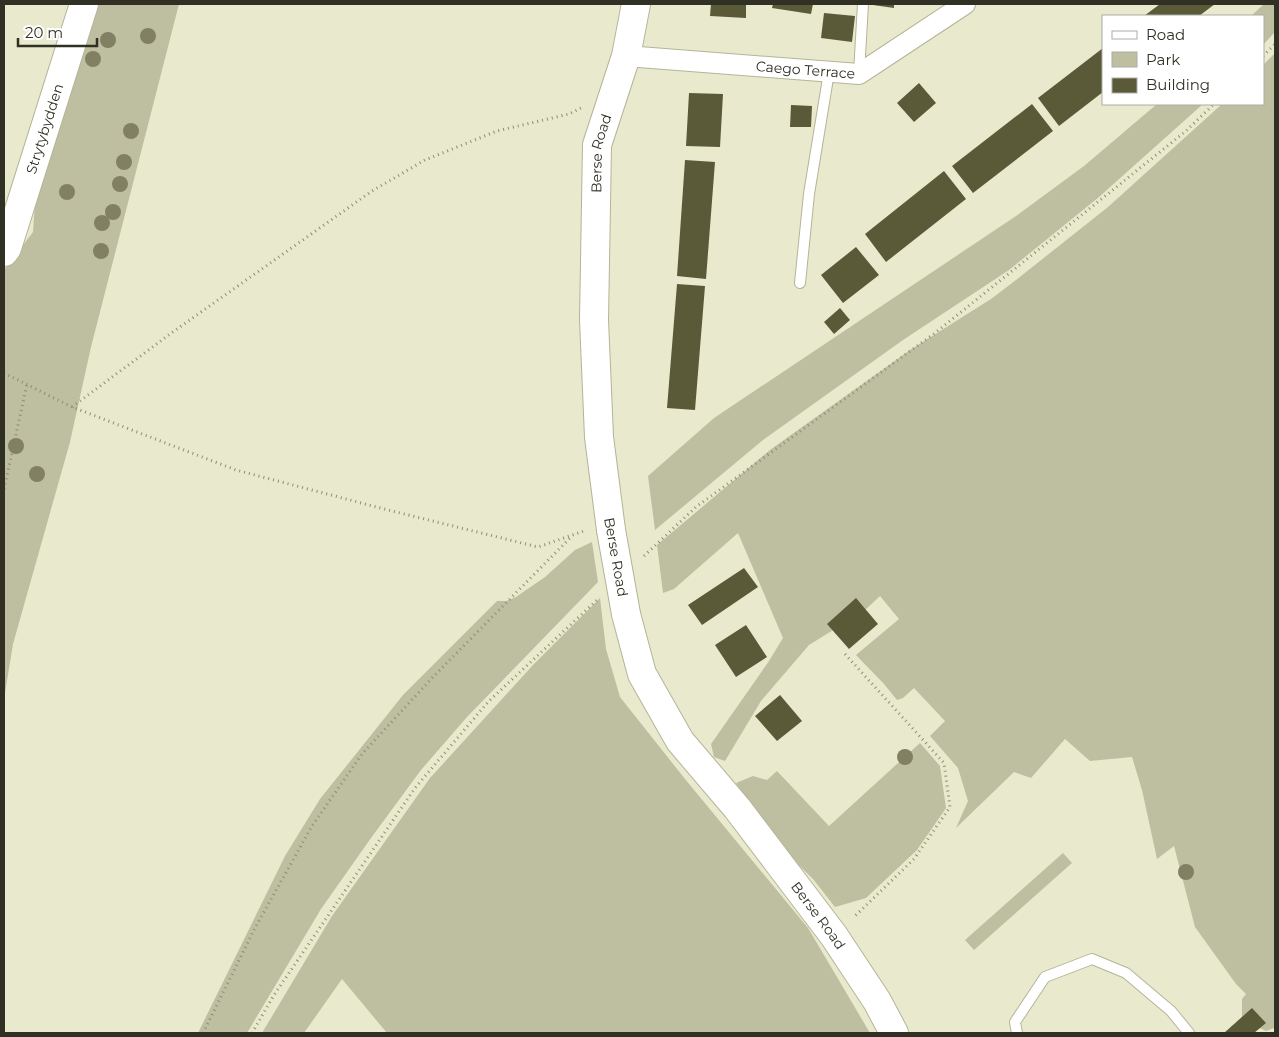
<svg xmlns="http://www.w3.org/2000/svg" width="1279" height="1037" font-family="Montserrat,sans-serif">
<style>
.green{fill:#bebea1}
.building{fill:#5b5a38}
.lines{fill:none;stroke-linecap:round;stroke-linejoin:round}
.lane-casing{stroke:#b5b499;stroke-width:12}
.street-casing{stroke:#b5b499;stroke-width:22}
.secondary-casing{stroke:#b5b499;stroke-width:30}
.path{stroke:#8d8d7a;stroke-width:3;stroke-dasharray:1 4;stroke-linecap:butt}
.lane{stroke:#fff;stroke-width:10}
.street{stroke:#fff;stroke-width:20}
.secondary{stroke:#fff;stroke-width:28}
.secondary-bridge-casing{stroke:#b5b499;stroke-width:30;stroke-linecap:butt}
.secondary-bridge{stroke:#fff;stroke-width:28}
.tree{fill:#818062}
.labels{text-anchor:middle;stroke-width:5;stroke-linejoin:round;paint-order:stroke}
.street-label{font-size:14px;fill:#303025;stroke:#fff}
</style>
<rect width="100%" height="100%" fill="#e9e9cd"/>
<path class="green" d="M93,4H179L91,347L70,442L13,644L4,699V270L33,232L36,187Z
M1264,4H1275V32L1263,45V16H1251Z
M1275,53V1029L1274,1028L1266,1031L1254,1025L1242,1017V999L1246,994L1236,984L1195,927L1174,846L1157,859L1142,790L1132,757L1090,761L1065,739L1031,778L1014,772L956,828L968,801L958,768L930,736L945,721L914,688L903,698L897,700L884,684L856,655L899,619L880,596L864,611L809,645L761,701L725,761L714,757L711,744L769,661L783,638L738,533L674,589L663,593L657,545L770,450L910,350L991,299L1016,280L1108,207L1222,104H1263V65Z
M1157,104H1203L1099,197L1009,270L903,340L763,440L655,530L648,476L714,418L1016,216L1084,166Z
M592,542L598,582L467,717L421,770L371,838L321,909L247,1033H198L285,856L320,799L403,695L497,601H506L516,597L545,577L575,550Z
M600,598L606,649L620,697L685,779L808,928L870,1033H387L342,979L304,1033H262L332,916L430,778L533,665Z
M920,743L940,766L946,808L917,850L866,898L835,907L813,879L770,837L736,783L753,776L767,780L777,771L829,826Z
M1063,853L1072,863L974,950L965,940Z"/>
<path class="building" d="M711,4H746V18L710,16Z
M773,4H813L811,14L772,8Z
M873,4H894V8L873,5Z
M1160,4H1215L1199,16H1144Z
M824,13L855,16L852,42L821,38Z
M1103,48V92L1059,126L1038,98Z
M919,83L936,103L914,122L897,103Z
M689,93L723,94L720,147L686,146Z
M1032,104L1053,131L973,193L952,166Z
M791,105L812,106L811,127H790Z
M685,160L715,162L706,279L677,276Z
M944,171L966,199L886,262L865,234Z
M856,247L879,275L843,303L821,275Z
M677,284L705,286L695,410L667,408Z
M840,308L850,320L834,334L824,322Z
M744,568L758,587L702,625L688,605Z
M856,598L878,624L849,649L827,624Z
M746,625L767,657L736,677L715,645Z
M780,695L802,721L777,741L755,716Z
M1252,1008L1266,1023L1254,1033H1224Z"/>
<g class="lines">
<g class="lane-casing">
<path id="lane" d="M859,73L863,4
M800,283L809,194L829,72
M1017,1033L1015,1022L1045,977L1092,959L1126,973L1171,1011L1189,1033"/>
</g>
<g class="street-casing">
<g id="street">
<path id="s1" d="M626,56L859,74L965,4"/>
</g>
</g>
<g class="secondary-casing">
<g id="secondary">
<path id="s2" d="M4,252L7,248L84,4"/>
<path id="s3" d="M611,530L599,437L594,320L597,145L626,56L636,4"/>
<path id="s4" d="M626,614L642,674L680,741L737,808L834,936L877,1001L894,1033"/>
</g>
</g>
<path class="path" d="M1263,56L1275,44
M4,373L72,407L236,470L384,509L538,547L584,531
M72,407L170,334L372,191L425,160L497,131L569,114L581,108
M4,489L27,384
M644,556L696,507L935,333L1186,131L1214,104
M845,654L944,763L950,807L914,859L854,917
M203,1033L255,928L312,826L362,754L433,677L571,537
M252,1033L274,995L415,788L488,702L597,600"/>
<use href="#lane" class="lane"/>
<use href="#street" class="street"/>
<use href="#secondary" class="secondary"/>
<g class="secondary-bridge-casing">
<path id="secondary-bridge" d="M611,530L626,614"/>
</g>
<use href="#secondary-bridge" class="secondary-bridge"/>
</g>
<g class="tree">
<circle cx="148" cy="36" r="8"/>
<circle cx="108" cy="40" r="8"/>
<circle cx="93" cy="59" r="8"/>
<circle cx="131" cy="131" r="8"/>
<circle cx="124" cy="162" r="8"/>
<circle cx="120" cy="184" r="8"/>
<circle cx="67" cy="192" r="8"/>
<circle cx="113" cy="212" r="8"/>
<circle cx="102" cy="223" r="8"/>
<circle cx="101" cy="251" r="8"/>
<circle cx="16" cy="446" r="8"/>
<circle cx="37" cy="474" r="8"/>
<circle cx="905" cy="757" r="8"/>
<circle cx="1186" cy="872" r="8"/>
</g>
<g class="labels">
<g class="street-label">
<text dy="5" stroke="none"><textPath href="#s1" startOffset="180">Caego Terrace</textPath></text>
<text dy="5" stroke="none"><textPath href="#s2" startOffset="130">Strytybydden</textPath></text>
<text dy="5" stroke="none"><textPath href="#s3" startOffset="378">Berse Road</textPath></text>
<text transform="translate(616 557) rotate(80)" y="5">Berse Road</text>
<text dy="5" stroke="none"><textPath href="#s4" startOffset="362">Berse Road</textPath></text>
</g>
</g>
<rect width="1279" height="1037" fill="none" stroke="#303025" stroke-width="10"/>
<rect x="1102" y="15" width="162" height="90" fill="#ffffff" stroke="#acaca8"/>
<rect x="1112" y="31" width="25" height="8" fill="#ffffff" stroke="#acaca8"/>
<text x="1146" y="40" font-size="15" fill="#303025">Road</text>
<rect x="1112" y="52" width="25" height="15" fill="#bebea1" stroke="#acaca8"/>
<text x="1146" y="65" font-size="15" fill="#303025">Park</text>
<rect x="1112" y="78" width="25" height="15" fill="#5b5a38" stroke="#acaca8"/>
<text x="1146" y="90" font-size="15" fill="#303025">Building</text>
<path d="M18 38v8h79v-8" fill="none" stroke="#303025" stroke-width="2.5"/>
<text x="25" y="38" font-size="15" fill="#303025" stroke="#ffffff" stroke-width="4" paint-order="stroke">20 m</text>
</svg>
